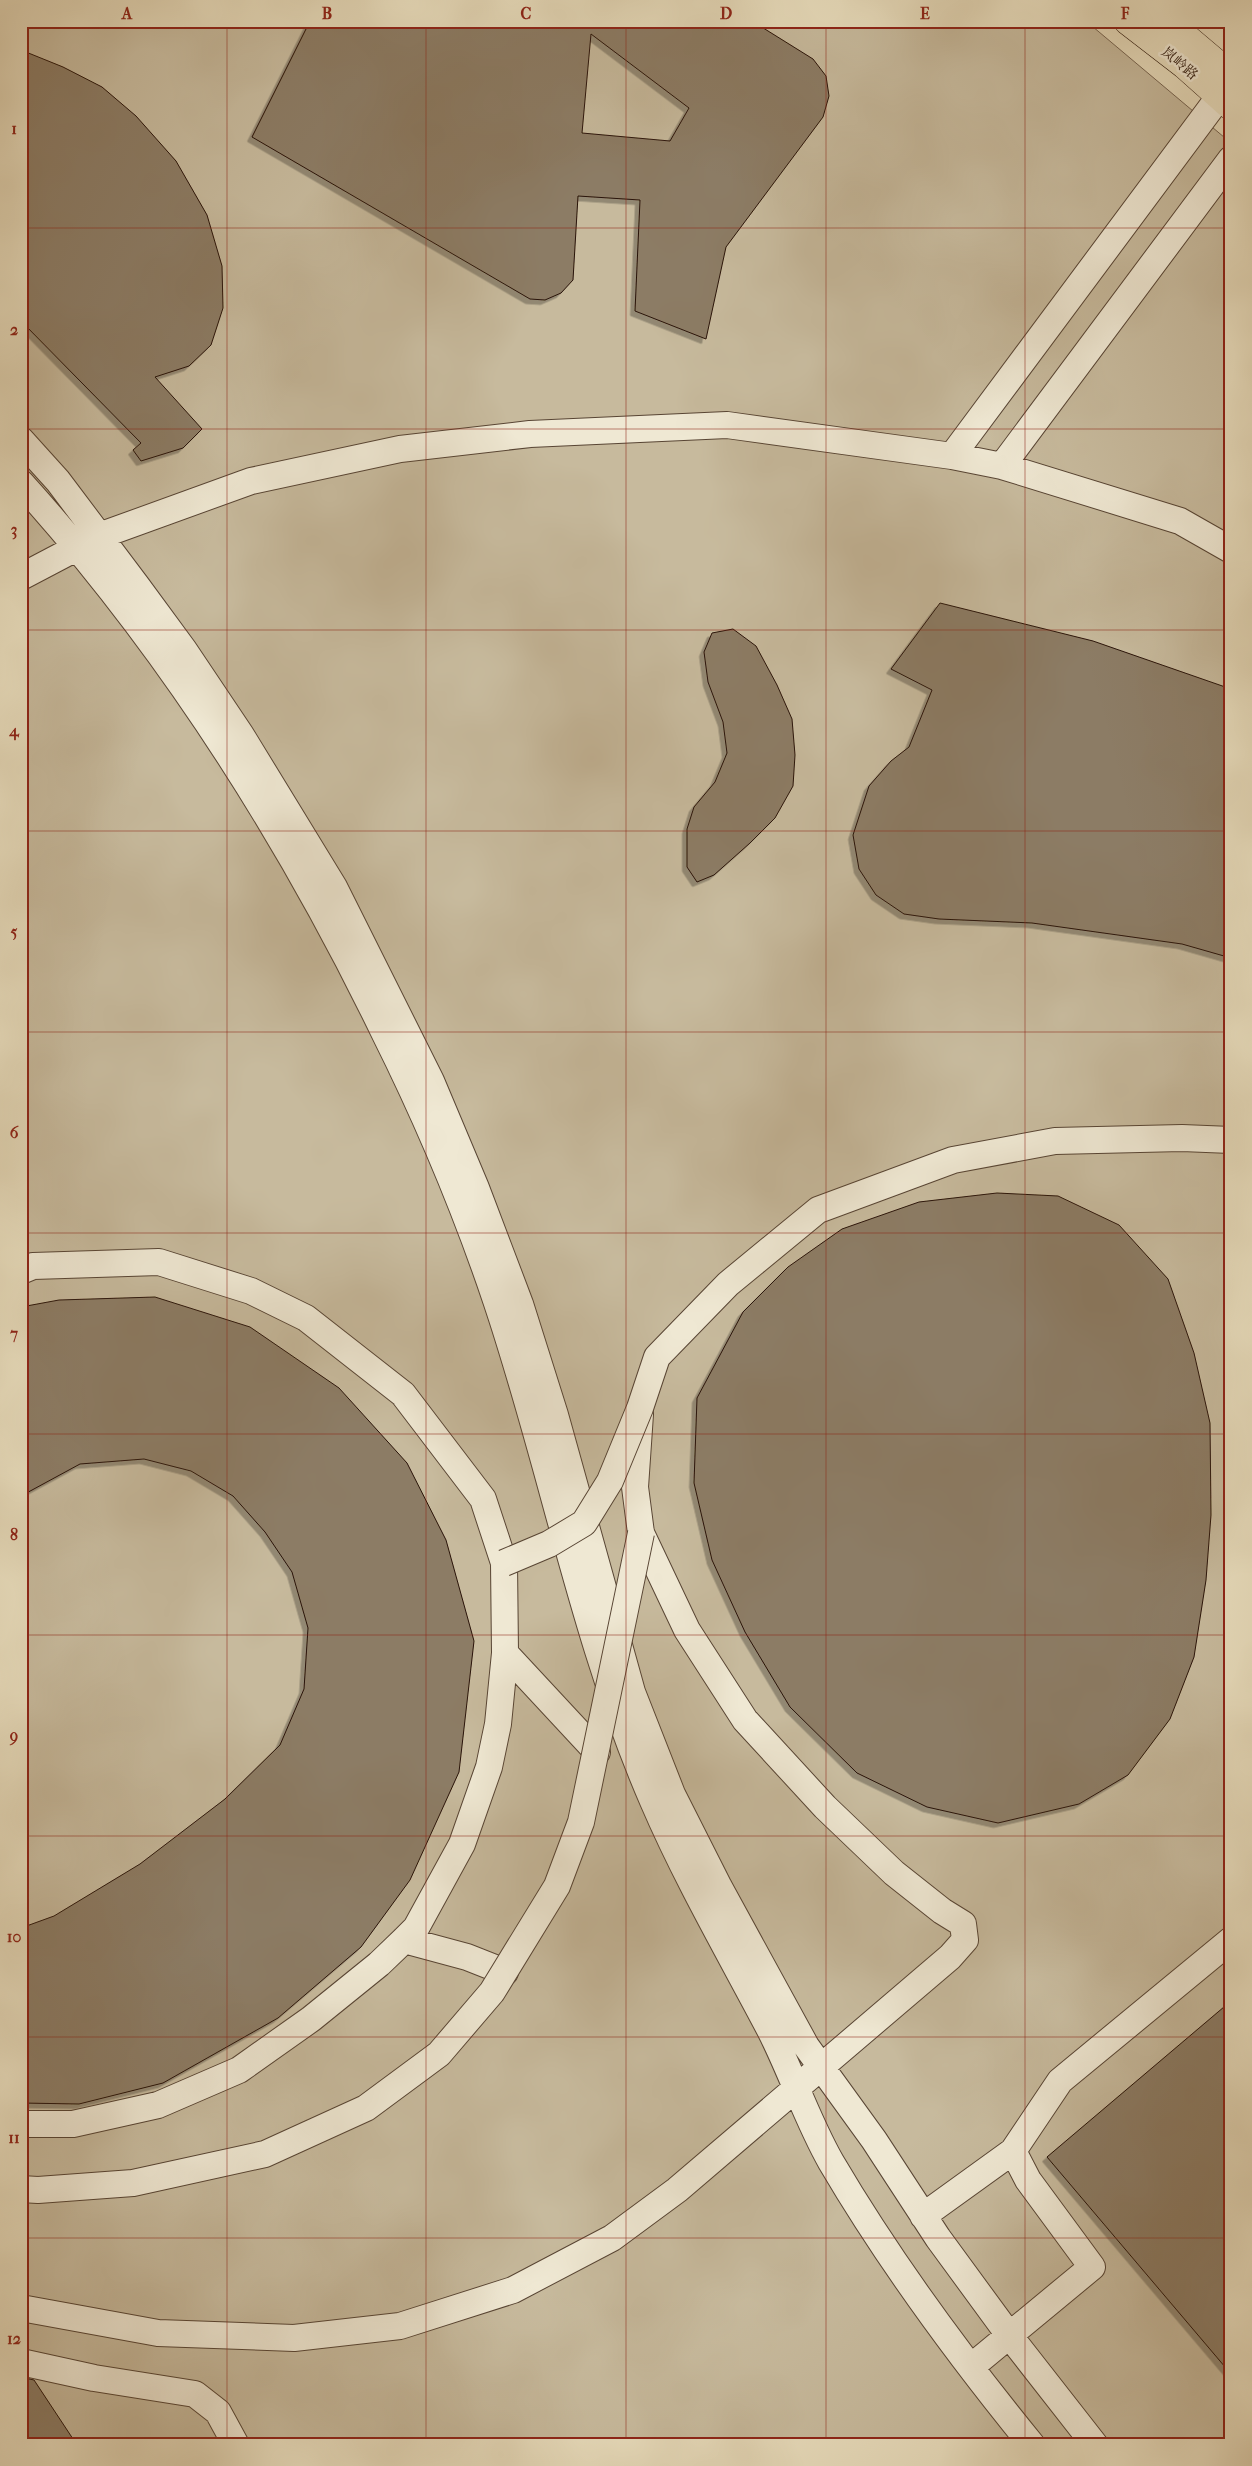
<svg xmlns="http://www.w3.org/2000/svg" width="1252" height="2466" font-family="'IM FELL French Canon','Noto Serif SC',serif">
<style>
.green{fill:#c7ba9d;stroke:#786652}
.building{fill:#8c7c65;stroke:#291307;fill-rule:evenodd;filter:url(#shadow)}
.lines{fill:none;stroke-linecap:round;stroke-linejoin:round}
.minor-casing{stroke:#584534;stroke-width:28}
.major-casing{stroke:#291307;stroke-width:29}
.minor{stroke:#efe8d3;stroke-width:26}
.major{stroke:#e7dcbc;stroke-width:28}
.minor-bridge-casing{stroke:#584534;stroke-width:28;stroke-linecap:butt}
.minor-bridge{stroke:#efe8d3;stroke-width:26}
.grid{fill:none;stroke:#8f2418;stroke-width:1;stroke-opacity:0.55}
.labels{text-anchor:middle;stroke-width:5;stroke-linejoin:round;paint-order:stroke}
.street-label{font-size:14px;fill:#291307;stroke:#efe8d3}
.neatline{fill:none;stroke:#8f2418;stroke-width:2}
.grid-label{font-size:16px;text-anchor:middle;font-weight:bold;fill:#8f2418}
</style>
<defs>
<filter id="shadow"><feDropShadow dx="-4.5" dy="4.5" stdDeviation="0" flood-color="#0004"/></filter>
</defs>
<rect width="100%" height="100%" fill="#e7dcbc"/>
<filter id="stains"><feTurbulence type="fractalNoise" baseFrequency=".004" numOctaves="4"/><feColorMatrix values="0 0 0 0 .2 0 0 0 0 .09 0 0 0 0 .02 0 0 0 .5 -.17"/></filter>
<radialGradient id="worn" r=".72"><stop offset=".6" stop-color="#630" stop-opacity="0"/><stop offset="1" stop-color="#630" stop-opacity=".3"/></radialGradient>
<path class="green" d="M21,21H1086L1231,143V2445H21Z"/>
<path class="building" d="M310,21H752L813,59L826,76L829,96L823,117L726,247L706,339L635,311L640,200L578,196L573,280L561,293L545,300L530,299L252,137ZM591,34L689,108L670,141L582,133Z
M21,50L63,67L102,87L136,116L176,161L207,215L222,266L223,308L211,345L189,366L155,377L202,429L183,448L141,461L133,450L141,443L21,321Z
M940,603L1093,641L1231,689V958L1182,944L1032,923L939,919L904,914L876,895L859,869L853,835L869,786L891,761L909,747L932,690L891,669Z
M733,629L756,646L777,685L792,719L795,755L793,786L775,818L750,843L714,875L697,882L687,867V829L694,807L715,782L727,753L723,722L708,682L704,652L712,633Z
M997,1193L1058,1196L1119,1225L1168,1279L1194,1353L1210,1423L1211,1515L1206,1580L1194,1657L1170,1719L1128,1775L1079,1804L998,1823L927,1807L857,1773L790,1707L745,1632L712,1560L694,1483L697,1398L743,1312L788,1267L842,1229L919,1202Z
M155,1297L250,1327L339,1388L407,1463L446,1540L474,1641L459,1772L410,1880L361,1947L278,2018L163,2083L79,2104L21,2103V1928L54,1916L140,1864L225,1799L280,1745L304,1689L308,1628L292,1572L265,1532L233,1496L191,1471L144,1459L80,1464L21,1496V1307L59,1300Z
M1231,2001V2374L1047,2157Z
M21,2377L34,2380L77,2445H21Z"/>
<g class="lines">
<g class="minor-casing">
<path id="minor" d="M21,440L58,481L137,586L184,650L241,735L334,887L431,1081L476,1188L520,1304L555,1415L632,1692L672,1794L719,1887L806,2046L874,2140L938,2238L1009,2335L1095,2445
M952,456L1231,81
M1002,466L1231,159
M21,483C169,647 288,834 384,1032C427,1118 465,1208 496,1300C552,1466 583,1640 653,1801C687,1880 730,1954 770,2030C792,2073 807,2120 831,2162C888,2259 961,2358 1032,2445
M21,577L99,536L251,481L400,449L530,434L727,425L952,456L1002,466L1180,521L1231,550
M21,1271L33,1266L159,1262L251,1291L306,1318L403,1394L483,1499L504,1563L505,1653L498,1724L489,1767L462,1844L416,1928L404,1940L379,1964L311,2019L239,2070L158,2105L73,2124H21
M505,1653L597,1752
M404,1940L467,1957L505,1972
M923,2216L1013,2151L1060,2081L1231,1940
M21,2308L158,2333L294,2338L400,2326L513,2290L612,2238L677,2190L950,1957L965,1940L963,1924L942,1911L894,1873L825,1807L745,1720L687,1630L641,1533L635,1487L640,1414
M21,2362L94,2378L195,2394L218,2412L236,2445
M971,2367L1092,2267L1028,2180L1013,2151"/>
</g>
<g class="major-casing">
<path id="major" d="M1128,21L1185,65L1231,106
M1166,21L1231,76"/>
</g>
<use href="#minor" class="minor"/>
<use href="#major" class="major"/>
<g class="minor-bridge-casing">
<path id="minor-bridge" d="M504,1563L549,1544L584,1523L610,1481L640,1408L657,1357L728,1284L818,1210L953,1160L1055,1141L1182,1138L1231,1140
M21,2189L38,2190L133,2183L265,2154L366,2108L439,2054L492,1992L557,1886L581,1822L641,1533"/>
</g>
<use href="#minor-bridge" class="minor-bridge"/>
</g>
<path class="grid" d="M227,21V2445M426,21V2445M626,21V2445M826,21V2445M1025,21V2445M21,228H1231M21,429H1231M21,630H1231M21,831H1231M21,1032H1231M21,1233H1231M21,1434H1231M21,1635H1231M21,1836H1231M21,2037H1231M21,2238H1231"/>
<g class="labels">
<g class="street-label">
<text transform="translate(1180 63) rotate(40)" y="5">岚岭路</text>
</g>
</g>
<rect width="1252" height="2466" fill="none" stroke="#e7dcbc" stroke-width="55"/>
<rect x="28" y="28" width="1196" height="2410" class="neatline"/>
<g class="grid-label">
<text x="127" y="19">A</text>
<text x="327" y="19">B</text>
<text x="526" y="19">C</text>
<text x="726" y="19">D</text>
<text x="925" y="19">E</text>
<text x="1125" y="19">F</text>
<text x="14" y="134">1</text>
<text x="14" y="335">2</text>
<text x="14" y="535">3</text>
<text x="14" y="736">4</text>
<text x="14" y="937">5</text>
<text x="14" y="1138">6</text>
<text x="14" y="1339">7</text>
<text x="14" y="1540">8</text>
<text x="14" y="1741">9</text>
<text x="14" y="1942">10</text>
<text x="14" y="2143">11</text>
<text x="14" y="2344">12</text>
</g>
<rect width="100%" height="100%" filter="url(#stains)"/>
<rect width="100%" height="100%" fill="url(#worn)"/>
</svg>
